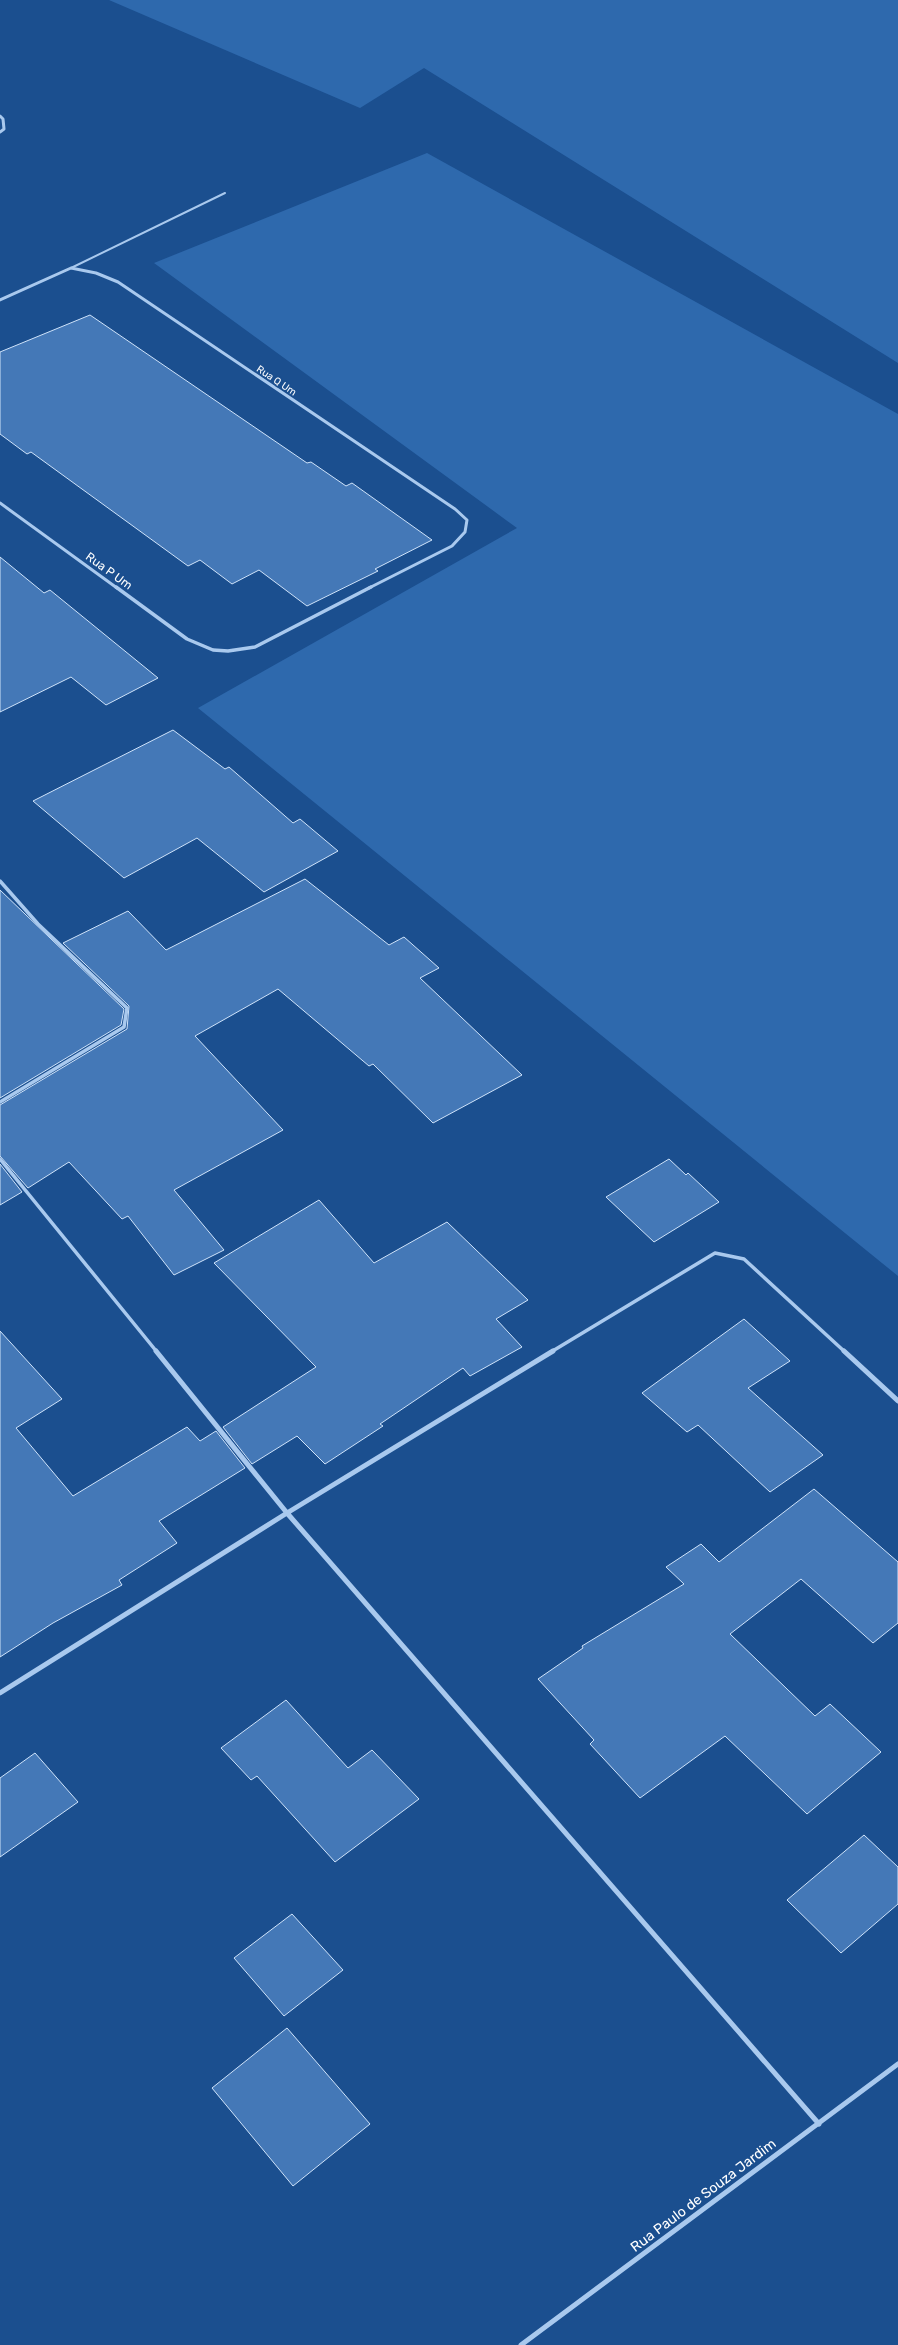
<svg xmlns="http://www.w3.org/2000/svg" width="898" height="2345" font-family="Rubik,sans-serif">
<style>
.green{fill:#2e69ad}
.building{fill:#4478b7;stroke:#cfe3fa}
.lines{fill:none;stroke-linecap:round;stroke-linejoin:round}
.service{stroke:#a9c9ee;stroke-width:2}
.minor-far2{stroke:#a9c9ee;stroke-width:3}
.minor-far1{stroke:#a9c9ee;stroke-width:3.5}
.minor{stroke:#a9c9ee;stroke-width:5}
.labels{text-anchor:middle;stroke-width:3;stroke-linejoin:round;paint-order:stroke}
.far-street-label{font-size:10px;fill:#fff;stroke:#1b4f8f}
.street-label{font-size:12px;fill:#fff;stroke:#1b4f8f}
.near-street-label{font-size:14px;fill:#fff;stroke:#1b4f8f}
</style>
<rect width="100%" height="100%" fill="#1b4f8f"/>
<path class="green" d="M109,0H898V363L424,68L360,108Z
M427,153L898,414V1276L198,708L517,528L154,263Z"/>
<path class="building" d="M90,315L307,463L311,462L346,486L352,483L432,540L375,569L378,571L307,606L259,570L232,584L200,560L188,566L31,452L27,454L0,434V352Z
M0,557L44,593L50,590L158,678L106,705L71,677L0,712Z
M173,730L225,769L229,767L293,823L300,819L338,851L264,892L197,838L124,878L33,801Z
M305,879L389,945L404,937L439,968L420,978L522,1075L433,1123L373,1064L369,1066L278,989L195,1036L283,1130L174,1190L224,1250L174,1275L128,1216L122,1219L69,1162L28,1188L0,1156V1105L127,1029L129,1006L63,943L128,911L166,950Z
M0,890L124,1009L121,1025L0,1098Z
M669,1159L686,1175L688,1173L719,1202L654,1242L606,1197Z
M0,1164L22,1192L0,1205Z
M319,1200L374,1263L447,1222L528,1300L496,1319L522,1347L470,1376L463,1368L380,1424L383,1426L325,1464L297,1436L252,1464L223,1427L316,1367L214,1263Z
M744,1319L790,1361L748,1388L823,1455L770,1492L698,1425L687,1432L642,1393Z
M0,1331L62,1399L16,1428L73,1496L187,1427L200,1441L216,1431L245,1468L159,1521L177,1543L119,1580L122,1585L53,1623L0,1657Z
M814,1489L898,1562V1623L873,1643L801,1579L730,1634L815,1716L830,1704L881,1752L807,1814L725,1736L640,1798L590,1744L594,1740L538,1679L583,1648L582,1646L684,1584L666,1567L701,1544L719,1562Z
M286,1700L348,1768L372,1750L419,1799L335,1862L257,1776L251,1780L221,1748Z
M35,1753L78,1802L0,1857V1778Z
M864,1835L898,1867V1904L841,1953L787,1900Z
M292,1914L343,1970L284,2016L234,1958Z
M287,2028L370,2124L293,2186L212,2088Z"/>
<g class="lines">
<path class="service" d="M71,268L225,193"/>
<path class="minor-far2" d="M0,116L3,119L4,129L0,132
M0,300L71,268L96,273L118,282L455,509L467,520L465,532L452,546L369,588
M0,503L117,588"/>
<path class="minor-far1" d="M116,587L187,639L213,650L228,651L255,647L371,587
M0,881L38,924L127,1008L124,1027L0,1102
M0,1159L157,1352
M551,1352L715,1253L744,1259L845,1352"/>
<path class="minor" d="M156,1351L287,1513L819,2124
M844,1351L898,1401
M0,1693L287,1513L553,1351
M521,2345L898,2064"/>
</g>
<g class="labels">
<g class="far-street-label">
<text transform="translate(277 380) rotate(34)" y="4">Rua Q Um</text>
</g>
<g class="street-label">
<text transform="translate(109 571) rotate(36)" y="4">Rua P Um</text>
</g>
<g class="near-street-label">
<text transform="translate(703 2195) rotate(-37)" y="5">Rua Paulo de Souza Jardim</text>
</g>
</g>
</svg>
